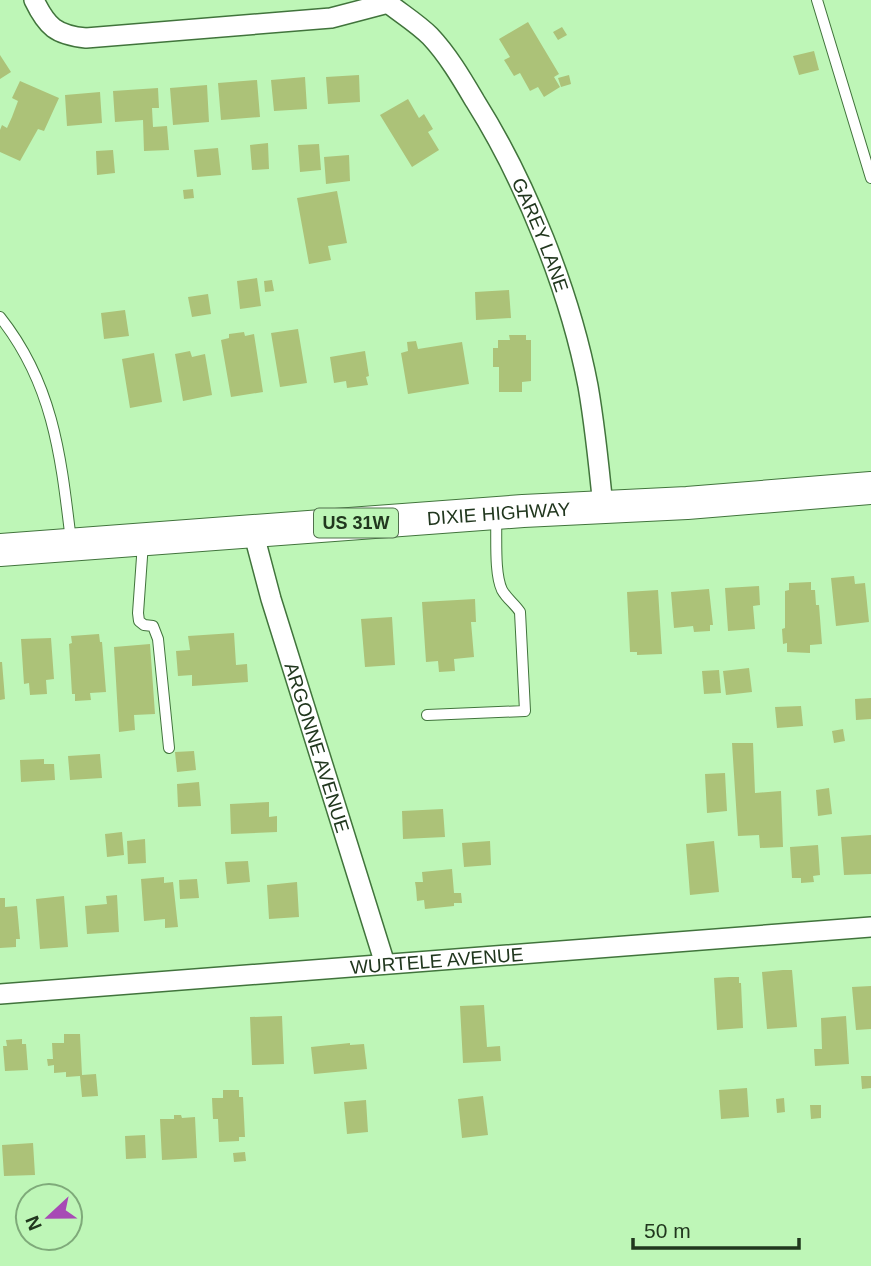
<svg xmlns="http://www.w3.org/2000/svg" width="871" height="1266" font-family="Arial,sans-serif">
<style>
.building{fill:#acc278}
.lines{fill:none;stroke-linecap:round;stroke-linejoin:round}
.service-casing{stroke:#41743c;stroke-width:12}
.minor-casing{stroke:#41743c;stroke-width:22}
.primary-casing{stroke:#41743c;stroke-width:34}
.service{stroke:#fff;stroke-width:10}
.minor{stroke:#fff;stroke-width:19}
.primary{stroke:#fff;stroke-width:32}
.labels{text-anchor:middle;stroke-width:6;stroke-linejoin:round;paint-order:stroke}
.shield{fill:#bef6b7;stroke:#50704c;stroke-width:2}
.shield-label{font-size:18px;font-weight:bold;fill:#21371e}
.street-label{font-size:19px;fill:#21371e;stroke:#bef6b7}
</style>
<rect width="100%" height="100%" fill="#bef6b7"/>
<path class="building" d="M528,22L559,74L554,77L560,87L544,97L538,87L530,91L520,73L514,76L504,60L510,57L499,39Z
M562,27L567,35L558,40L553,32Z
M814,51L819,70L799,75L793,56Z
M0,55L11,72L0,79Z
M359,75L360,102L328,104L326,77Z
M569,75L571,84L561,87L558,78Z
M305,77L307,109L274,111L271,80Z
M257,80L260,117L221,120L218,83Z
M20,81L59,98L44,131L38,129L20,161L0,152V130L2,125L7,128L12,117L18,101L12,98Z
M207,85L209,122L173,125L170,88Z
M158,88L159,108H152L153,127L167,126L169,150L144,151L143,120L115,122L113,91Z
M100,92L102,123L67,126L65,95Z
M408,99L419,118L424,114L433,129L428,132L439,150L412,167L380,115Z
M268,143L269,169L252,170L250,145Z
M319,144L321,170L300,172L298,145Z
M218,148L221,175L197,177L194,150Z
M113,150L115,173L97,175L96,151Z
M349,155L350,181L326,184L324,157Z
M193,189L194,198L184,199L183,190Z
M337,191L347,243L328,246L331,260L309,264L297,198Z
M257,278L261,306L240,309L237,281Z
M272,280L274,291L265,292L264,281Z
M509,290L511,318L476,320L475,292Z
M208,294L211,314L192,317L188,297Z
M125,310L129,336L104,339L101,313Z
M298,329L307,383L280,387L271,333Z
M244,332L245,336L254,334L263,392L231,397L221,340L229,338V334Z
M509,335H526V340H531V381L522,382V392H499V367H493V348H498V340H510Z
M416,341L418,349L462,342L469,384L408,394L401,353L408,351L407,342Z
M190,351L192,357L205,354L212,395L183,401L175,354Z
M365,351L369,376L366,377L368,385L347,388L346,381L334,383L330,357Z
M154,353L162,402L130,408L122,359Z
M854,576L855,584L865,583L869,622L836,626L831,578Z
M811,582V590H815L816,605H819L822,644L810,645V653L787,652V643L783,644L782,629L785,628V591L789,590V583Z
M759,586L760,605L753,606L755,629L728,631L725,588Z
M709,589L713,625H710V631L694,632L693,626L674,628L671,592Z
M658,590L662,654L637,655V652H630L627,592Z
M475,599L476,622H471L474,657L454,659L455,671L439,672L438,661L426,662L422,602Z
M392,617L395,665L365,667L361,619Z
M234,633L236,665L247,664L248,682L192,686V675L178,676L176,651L190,650L188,636Z
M99,634L100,642H102L106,692L90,693L91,700L75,701V694H72L69,644L72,643L71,636Z
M51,638L54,679L46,680L47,694L30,695L29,683L24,684L21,639Z
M150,644L155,714L134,715L135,730L119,732L114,647Z
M0,662H2L5,699L0,700Z
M749,668L752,692L726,695L723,671Z
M719,670L721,693L704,694L702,671Z
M871,698V719L856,720L855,699Z
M801,706L803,726L777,728L775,707Z
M843,729L845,741L834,743L832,731Z
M732,743H753L755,793L781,791L783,847L760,848L759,835L738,836Z
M194,751L196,770L177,772L175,752Z
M100,754L102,778L70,780L68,756Z
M44,759V764H54L55,780L21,782L20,760Z
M725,773L727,811L707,813L705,774Z
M199,782L201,806L178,807L177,784Z
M829,788L832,814L818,816L816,790Z
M269,802V817L277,816V832L231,834L230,804Z
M443,809L445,837L403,839L402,811Z
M122,832L124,855L107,857L105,834Z
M871,835V874L844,875L841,837Z
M145,839L146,863L128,864L127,841Z
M490,841L491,865L464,867L462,843Z
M714,841L719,892L690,895L686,844Z
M818,845L820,875L813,876L814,882L801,883V878H792L790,847Z
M248,861L250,882L227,884L225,862Z
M452,869L454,893H461L462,903H454V906L425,909L424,900L417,901L416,888L415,882H423L422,872Z
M164,877V883L173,882L178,927L165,928V919L144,921L141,879Z
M197,879L199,898L180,899L179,880Z
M297,882L299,917L269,919L267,885Z
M117,895L119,932L87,934L85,906L107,904L106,896Z
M64,896L68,947L40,949L36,899Z
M0,898H5V907L17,906L20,939H16V947L0,948Z
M783,970H792L797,1027L767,1029L762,972Z
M729,977H739V983H741L743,1028L717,1030L714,978Z
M871,986V1029L856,1030L852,987Z
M484,1005L487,1047L500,1046L501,1061L463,1063L460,1006Z
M282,1016L284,1064L252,1065L250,1017Z
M846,1016L849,1064L815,1066L814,1049H822L821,1018Z
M64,1034H80L82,1075L96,1074L98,1096L82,1097L80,1076L66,1077V1072L54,1073V1065L48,1066L47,1059H53L52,1043H64Z
M22,1039V1044H26L28,1070L5,1071L3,1046H7L6,1040Z
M350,1043V1045L364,1044L367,1069L314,1074L311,1047Z
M861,1076H871V1088L862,1089Z
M747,1088L749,1117L721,1119L719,1090Z
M223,1090H239V1097H243L245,1137H239V1141L219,1142L218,1119H213L212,1098H223Z
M483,1096L488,1135L462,1138L458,1099Z
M784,1098L785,1112L777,1113L776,1099Z
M366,1100L368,1132L347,1134L344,1102Z
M810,1105H821V1118L811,1119Z
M174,1115H181L182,1118L195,1117L197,1158L162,1160L160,1119H174Z
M145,1135L146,1158L126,1159L125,1136Z
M33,1143L35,1175L4,1176L2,1145Z
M245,1152L246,1161L234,1162L233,1153Z"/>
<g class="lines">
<g class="service-casing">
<path id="service" d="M817,0L871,178
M0,317C54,385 61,458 71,541
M143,543L138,613L139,621L144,625L153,626L158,639L169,748
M427,715L525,711L520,612C515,604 507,599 502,590C494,573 497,537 496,517"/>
</g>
<g class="minor-casing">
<g id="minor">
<path d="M34,0C47,27 56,35 86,38L331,18L388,3"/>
<path id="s1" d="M388,3C402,14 418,24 430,36C448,55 462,79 475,101C526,182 570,292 588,386C595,426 599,466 603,507"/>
<path id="s2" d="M253,531L271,599L385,964"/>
<path id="s3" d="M0,994L871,927"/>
</g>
</g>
<g class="primary-casing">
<g id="primary">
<path id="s4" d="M0,550L523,511L687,503L871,488"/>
</g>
</g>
<use href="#service" class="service"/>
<use href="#minor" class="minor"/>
<use href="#primary" class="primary"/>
</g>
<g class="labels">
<rect class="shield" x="314" y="508.5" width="84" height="29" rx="5"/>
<g class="shield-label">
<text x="356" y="529">US 31W</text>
</g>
<g class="street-label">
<text dy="7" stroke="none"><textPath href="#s1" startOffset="282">GAREY LANE</textPath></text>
<text dy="7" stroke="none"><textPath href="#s4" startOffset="500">DIXIE HIGHWAY</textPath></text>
<text dy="7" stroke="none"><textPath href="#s2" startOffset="226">ARGONNE AVENUE</textPath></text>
<text dy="7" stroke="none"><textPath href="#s3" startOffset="438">WURTELE AVENUE</textPath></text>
</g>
</g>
<g transform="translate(49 1217) rotate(248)"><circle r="33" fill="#bef6b7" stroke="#7faa7a" stroke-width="2"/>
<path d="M0-5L12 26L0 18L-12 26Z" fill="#a74bb5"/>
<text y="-10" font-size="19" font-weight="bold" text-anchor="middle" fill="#21371e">N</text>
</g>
<path d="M633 1238v10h166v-10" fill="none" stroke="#21371e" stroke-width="3.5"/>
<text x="644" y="1238" font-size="21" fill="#21371e" stroke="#bef6b7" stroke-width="5" paint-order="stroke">50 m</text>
</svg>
